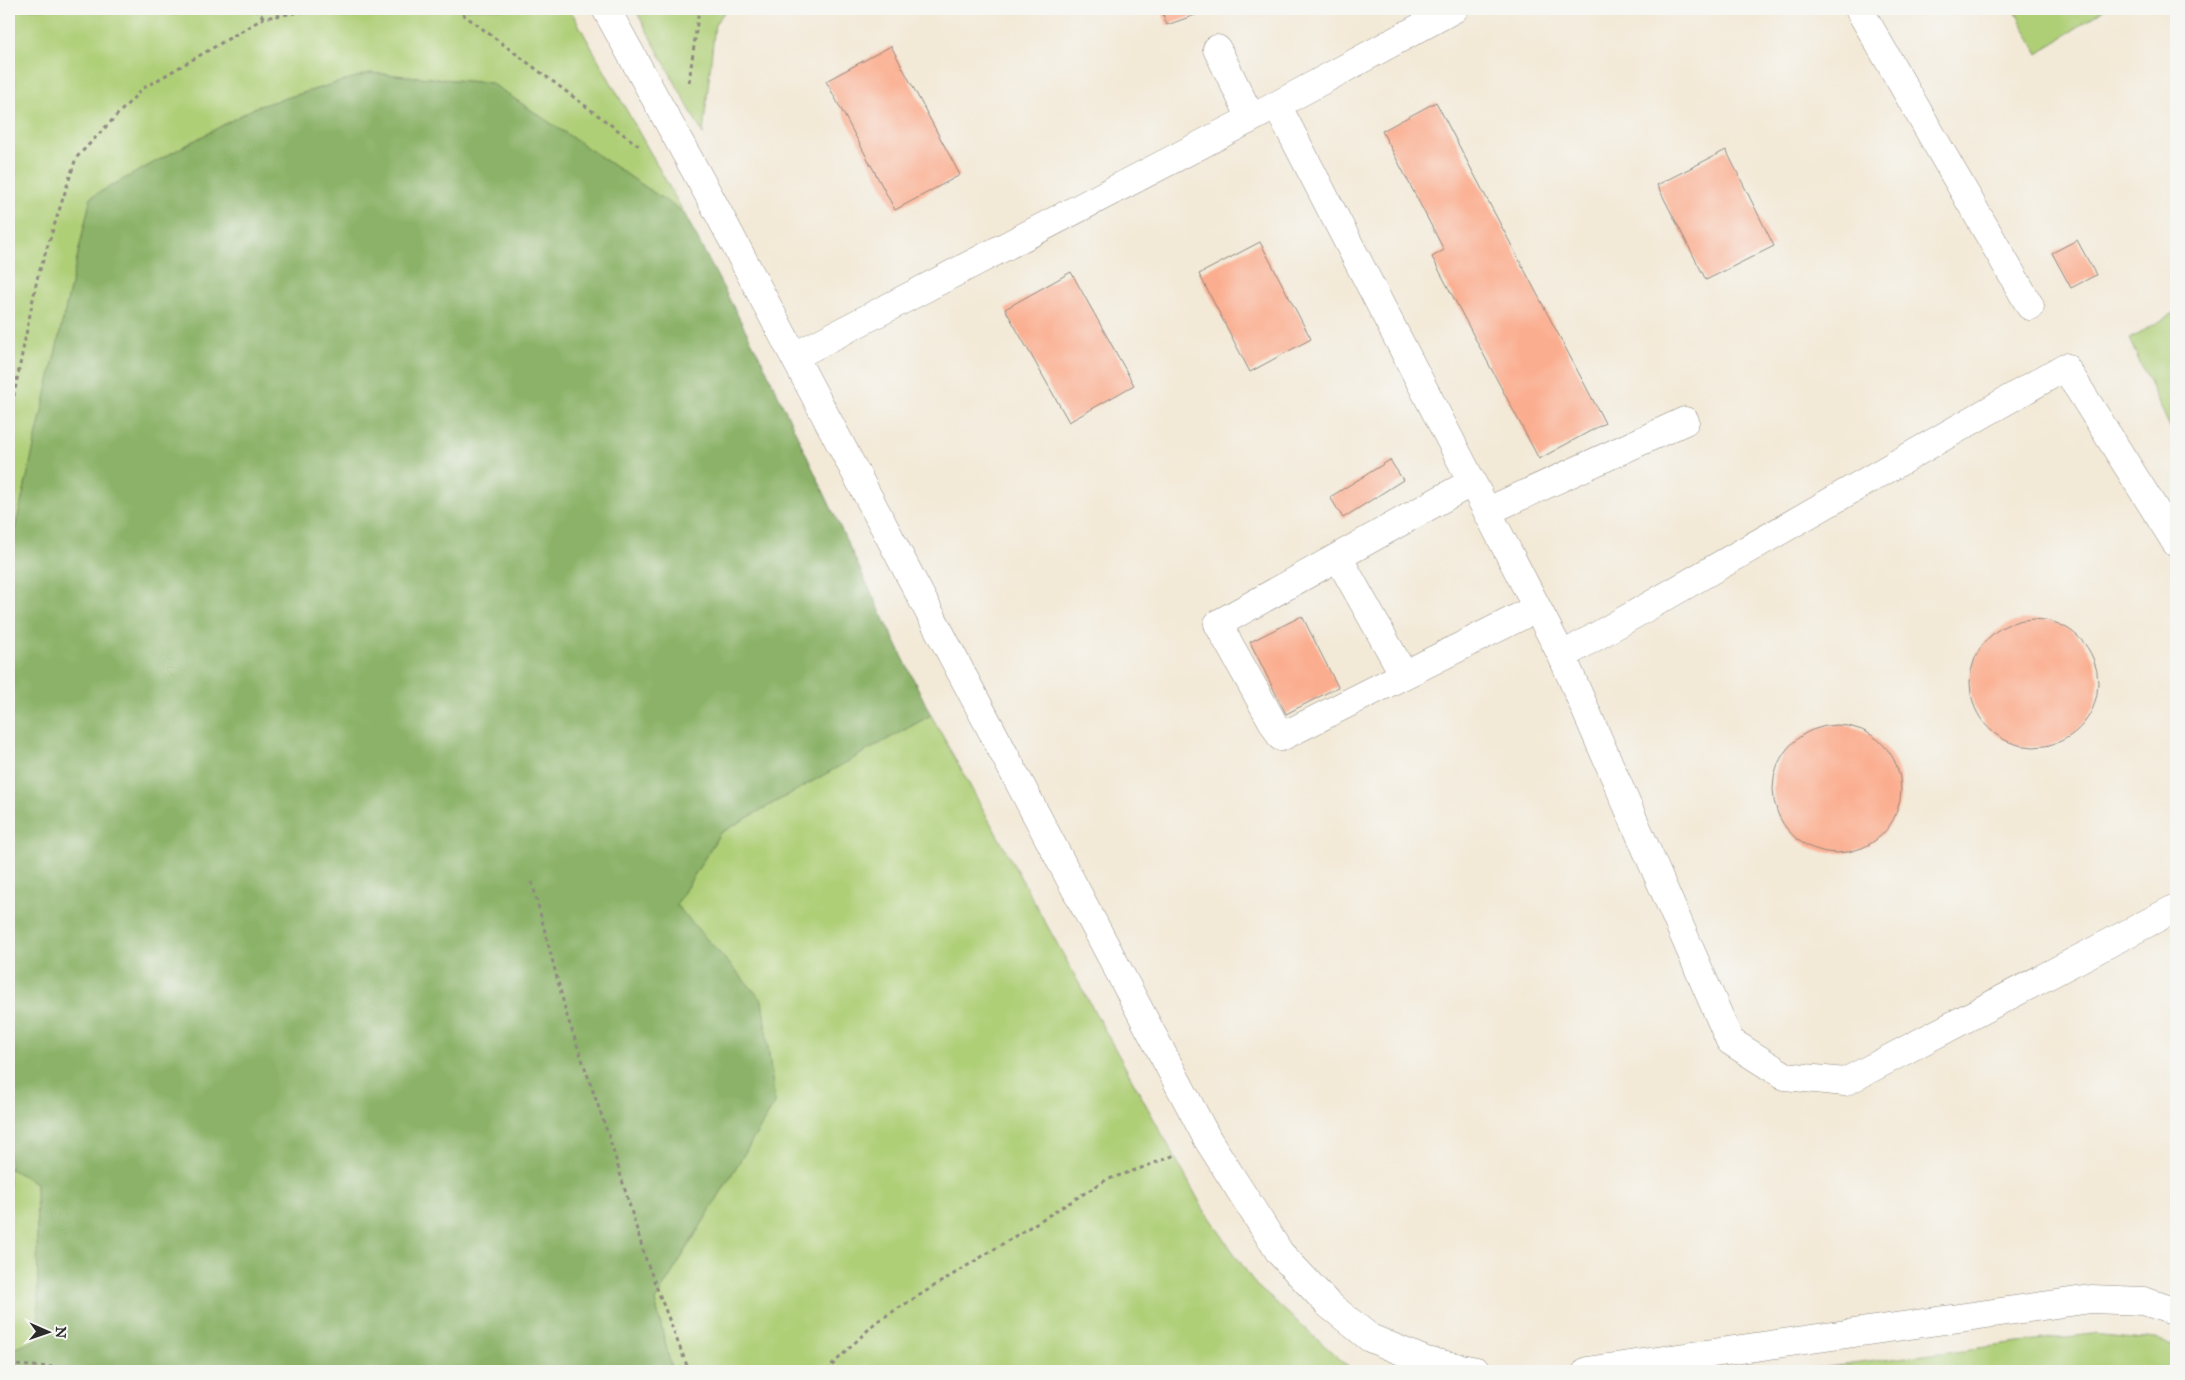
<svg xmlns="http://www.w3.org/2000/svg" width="2185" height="1380" font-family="'IM FELL Great Primer',serif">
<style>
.green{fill:#afcf77;stroke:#6d7d51}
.forest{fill:#8bb268;stroke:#5b6e4a}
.building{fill:#fbad8f}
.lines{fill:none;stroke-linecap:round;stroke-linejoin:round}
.minor-casing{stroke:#8f8a81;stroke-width:29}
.path{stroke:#8f8a81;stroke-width:3;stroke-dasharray:4 4;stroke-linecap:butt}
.minor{stroke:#fff;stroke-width:28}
</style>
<rect width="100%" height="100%" fill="#f6f6f2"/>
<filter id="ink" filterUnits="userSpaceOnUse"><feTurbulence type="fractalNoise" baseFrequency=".02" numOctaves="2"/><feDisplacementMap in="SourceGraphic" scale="10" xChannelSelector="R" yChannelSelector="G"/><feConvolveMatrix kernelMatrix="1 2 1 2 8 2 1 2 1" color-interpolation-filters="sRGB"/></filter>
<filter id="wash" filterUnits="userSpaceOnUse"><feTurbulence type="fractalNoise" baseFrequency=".0096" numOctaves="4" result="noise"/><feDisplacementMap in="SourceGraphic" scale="20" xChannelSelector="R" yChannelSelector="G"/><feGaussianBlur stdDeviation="1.12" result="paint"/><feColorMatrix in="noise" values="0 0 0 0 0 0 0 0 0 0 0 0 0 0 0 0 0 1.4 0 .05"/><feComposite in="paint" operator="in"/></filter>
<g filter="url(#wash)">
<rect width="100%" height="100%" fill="#f3e9d7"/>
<path class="green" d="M9,9H570L684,213L491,83L370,73L256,107L91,197L9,556Z
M635,9H727L715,24L703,134Z
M2014,9H2104L2038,54Z
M2176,312V440L2129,339Z
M931,715L1204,1210L1256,1285L1351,1369L1358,1371H672L655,1301L775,1103L762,1000L676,905L720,833Z
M9,1168L36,1183L39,1340L9,1351Z
M2091,1334L2156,1340L2176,1346V1371H1796Z"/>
<path class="forest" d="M370,73L491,83L684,213L766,369L865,580L931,715L720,833L676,905L762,1000L775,1103L655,1301L672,1371H9V1351L39,1339L36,1183L9,1168V556L91,197L256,107Z"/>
<g id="blocks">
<path class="building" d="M1161,9H1212L1167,25Z
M891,46L960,175L895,210L826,81Z
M1436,102L1605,423L1539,459L1432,257L1444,250L1382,131Z
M1726,150L1774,246L1706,280L1657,185Z
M2077,240L2096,275L2071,288L2052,253Z
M1260,242L1311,339L1250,372L1199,274Z
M1071,272L1134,385L1069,422L1005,309Z
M1390,460L1403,480L1343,518L1330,497Z
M1302,616L1338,687L1286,714L1250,642Z
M1970 683a64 64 0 1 1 128 0a64 64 0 1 1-128 0Z
M1773 789a64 64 0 1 1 128 0a64 64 0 1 1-128 0Z"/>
</g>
</g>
<g filter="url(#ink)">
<use href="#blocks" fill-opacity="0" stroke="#8f8a81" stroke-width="1"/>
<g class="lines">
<g class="minor-casing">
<path id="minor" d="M606,9L712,201L1208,1140L1280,1253L1328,1304L1370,1338L1426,1361L1476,1371
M1859,9L2030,306
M1217,49L1251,118
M1277,105L1562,656L1730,1041L1785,1076L1845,1082L2176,908
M795,356L1277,105L1454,9
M1472,482L1218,624L1281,737L1537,608
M1488,511L1685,421
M1338,557L1404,675
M1562,656L2065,367L2176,543
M1587,1371L2091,1299L2144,1301L2176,1312"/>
</g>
<path class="path" d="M255,9L264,18
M456,9L639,146
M689,82L699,9
M9,420L37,279L76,158L142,89L264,18L319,9
M532,882L567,1016L610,1140L646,1260L689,1371
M9,1365L57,1367L70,1371
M826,1371L876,1322L1106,1180L1147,1166L1175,1155"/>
<use href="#minor" class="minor"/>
</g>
</g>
<rect width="2185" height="1380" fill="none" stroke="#f6f6f2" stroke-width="30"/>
<g transform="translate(48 1332) rotate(92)" stroke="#f6f6f2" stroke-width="4" paint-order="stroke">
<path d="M0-4L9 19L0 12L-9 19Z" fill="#2b2b2b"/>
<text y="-8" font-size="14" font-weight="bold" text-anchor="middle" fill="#2b2b2b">N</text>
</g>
</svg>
